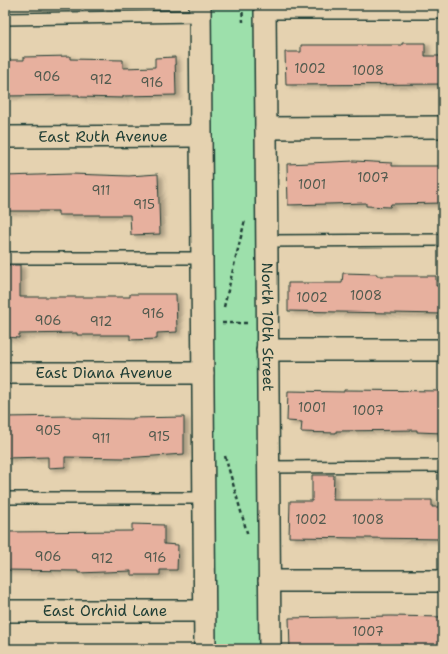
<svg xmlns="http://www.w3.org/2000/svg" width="448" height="654" font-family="'Shantell Sans',sans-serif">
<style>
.green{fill:#9de0ab;stroke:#5e8e70}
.building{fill:#e7b09e;stroke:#1f3d34;filter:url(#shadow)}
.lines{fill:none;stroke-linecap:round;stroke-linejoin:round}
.lane-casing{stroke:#1f3d34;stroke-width:14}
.street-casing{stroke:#1f3d34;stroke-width:24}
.path{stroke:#1f3d34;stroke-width:2.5;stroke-dasharray:4 3;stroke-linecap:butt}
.lane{stroke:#e5d2b0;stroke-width:11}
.street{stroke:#e5d2b0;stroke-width:21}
.labels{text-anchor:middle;stroke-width:3;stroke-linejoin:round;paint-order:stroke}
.number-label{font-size:13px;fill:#515a4e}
.street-label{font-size:15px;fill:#1f3d34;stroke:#e5d2b0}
</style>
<defs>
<filter id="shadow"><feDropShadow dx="4.5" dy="2.5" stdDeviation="2" flood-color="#0004"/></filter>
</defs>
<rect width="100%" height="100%" fill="#e5d2b0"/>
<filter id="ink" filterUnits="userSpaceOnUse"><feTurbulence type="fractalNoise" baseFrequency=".025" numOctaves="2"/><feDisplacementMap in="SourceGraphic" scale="8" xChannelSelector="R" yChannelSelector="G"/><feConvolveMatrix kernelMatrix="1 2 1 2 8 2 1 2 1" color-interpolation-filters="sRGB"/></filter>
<g filter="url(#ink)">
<path class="green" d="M209,5H256L260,649H212Z"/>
<path class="building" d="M402,43H425V56H443V84L286,85L285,52H301V45H402Z
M70,56V59L123,60V68L155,67V58L175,57L176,95L123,96V98L79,97V95L5,96V60H24V57Z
M354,161L392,163V166H443V203L391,204L390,207L366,206V203L288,205L287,164Z
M71,174L129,176L158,174L160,234L131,235L130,215H58V211H5V176Z
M5,265H20V297H130V294H176L177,332L157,333V339L130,340V335H77V333L19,334V338L5,337Z
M343,273L377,274V276H436V286H443V314L288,311V283H342Z
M344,390L443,391V433L417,432V430L336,431V433L301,432L302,422L287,421L288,391L344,392Z
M71,416V418L133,419V418L184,417V454L124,458L65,457V467L48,468V457L5,458V417Z
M312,475H334L333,500H432V507H443V539L289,537L290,501H312Z
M132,524L164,525V544L178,545L177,570H160V575H131V571L78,573V571L5,570V532L132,531Z
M391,616L443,617V645L437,644V649H407V644L369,645V649H290L289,618Z"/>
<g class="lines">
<g class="lane-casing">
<path id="lane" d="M265,13H443
M5,19L200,16
M267,241L443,240
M5,258H202
M269,467L443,466
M5,498H203"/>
</g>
<g class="street-casing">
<g id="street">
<path d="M200,5L205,649"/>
<path id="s1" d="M265,5L270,649"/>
<path d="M266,128L443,127"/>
<path id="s2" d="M5,137L201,136"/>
<path d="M267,350H443"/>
<path id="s3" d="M5,373H203"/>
<path d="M269,581H443"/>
<path id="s4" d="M5,611H204"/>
</g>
</g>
<path class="path" d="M242,5L243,22
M224,307L245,220
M222,323H247
M225,456L248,536"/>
<use href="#lane" class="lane"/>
<use href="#street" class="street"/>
</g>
</g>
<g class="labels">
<g class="number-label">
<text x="310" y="73">1002</text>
<text x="368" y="75">1008</text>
<text x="47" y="81">906</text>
<text x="101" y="84">912</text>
<text x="152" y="87">916</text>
<text x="373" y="182">1007</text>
<text x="312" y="189">1001</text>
<text x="101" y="195">911</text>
<text x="144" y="209">915</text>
<text x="366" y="300">1008</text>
<text x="312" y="302">1002</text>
<text x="153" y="318">916</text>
<text x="48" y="325">906</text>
<text x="101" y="326">912</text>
<text x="312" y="412">1001</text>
<text x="368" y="415">1007</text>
<text x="48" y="435">905</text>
<text x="159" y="441">915</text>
<text x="101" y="443">911</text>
<text x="311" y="524">1002</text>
<text x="368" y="524">1008</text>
<text x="48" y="561">906</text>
<text x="155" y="562">916</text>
<text x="102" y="563">912</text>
<text x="368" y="636">1007</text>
</g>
<g class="street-label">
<text dy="5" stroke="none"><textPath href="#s2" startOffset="98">East Ruth Avenue</textPath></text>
<text dy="5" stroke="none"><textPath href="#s1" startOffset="322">North 10th Street</textPath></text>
<text dy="5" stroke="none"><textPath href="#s3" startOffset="99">East Diana Avenue</textPath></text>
<text dy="5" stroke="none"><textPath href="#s4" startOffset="100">East Orchid Lane</textPath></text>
</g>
</g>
<rect width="448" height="654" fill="none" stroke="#e5d2b0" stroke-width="20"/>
<rect x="10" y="10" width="428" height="634" fill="none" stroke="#1f3d34" stroke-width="1.5" filter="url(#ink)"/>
</svg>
